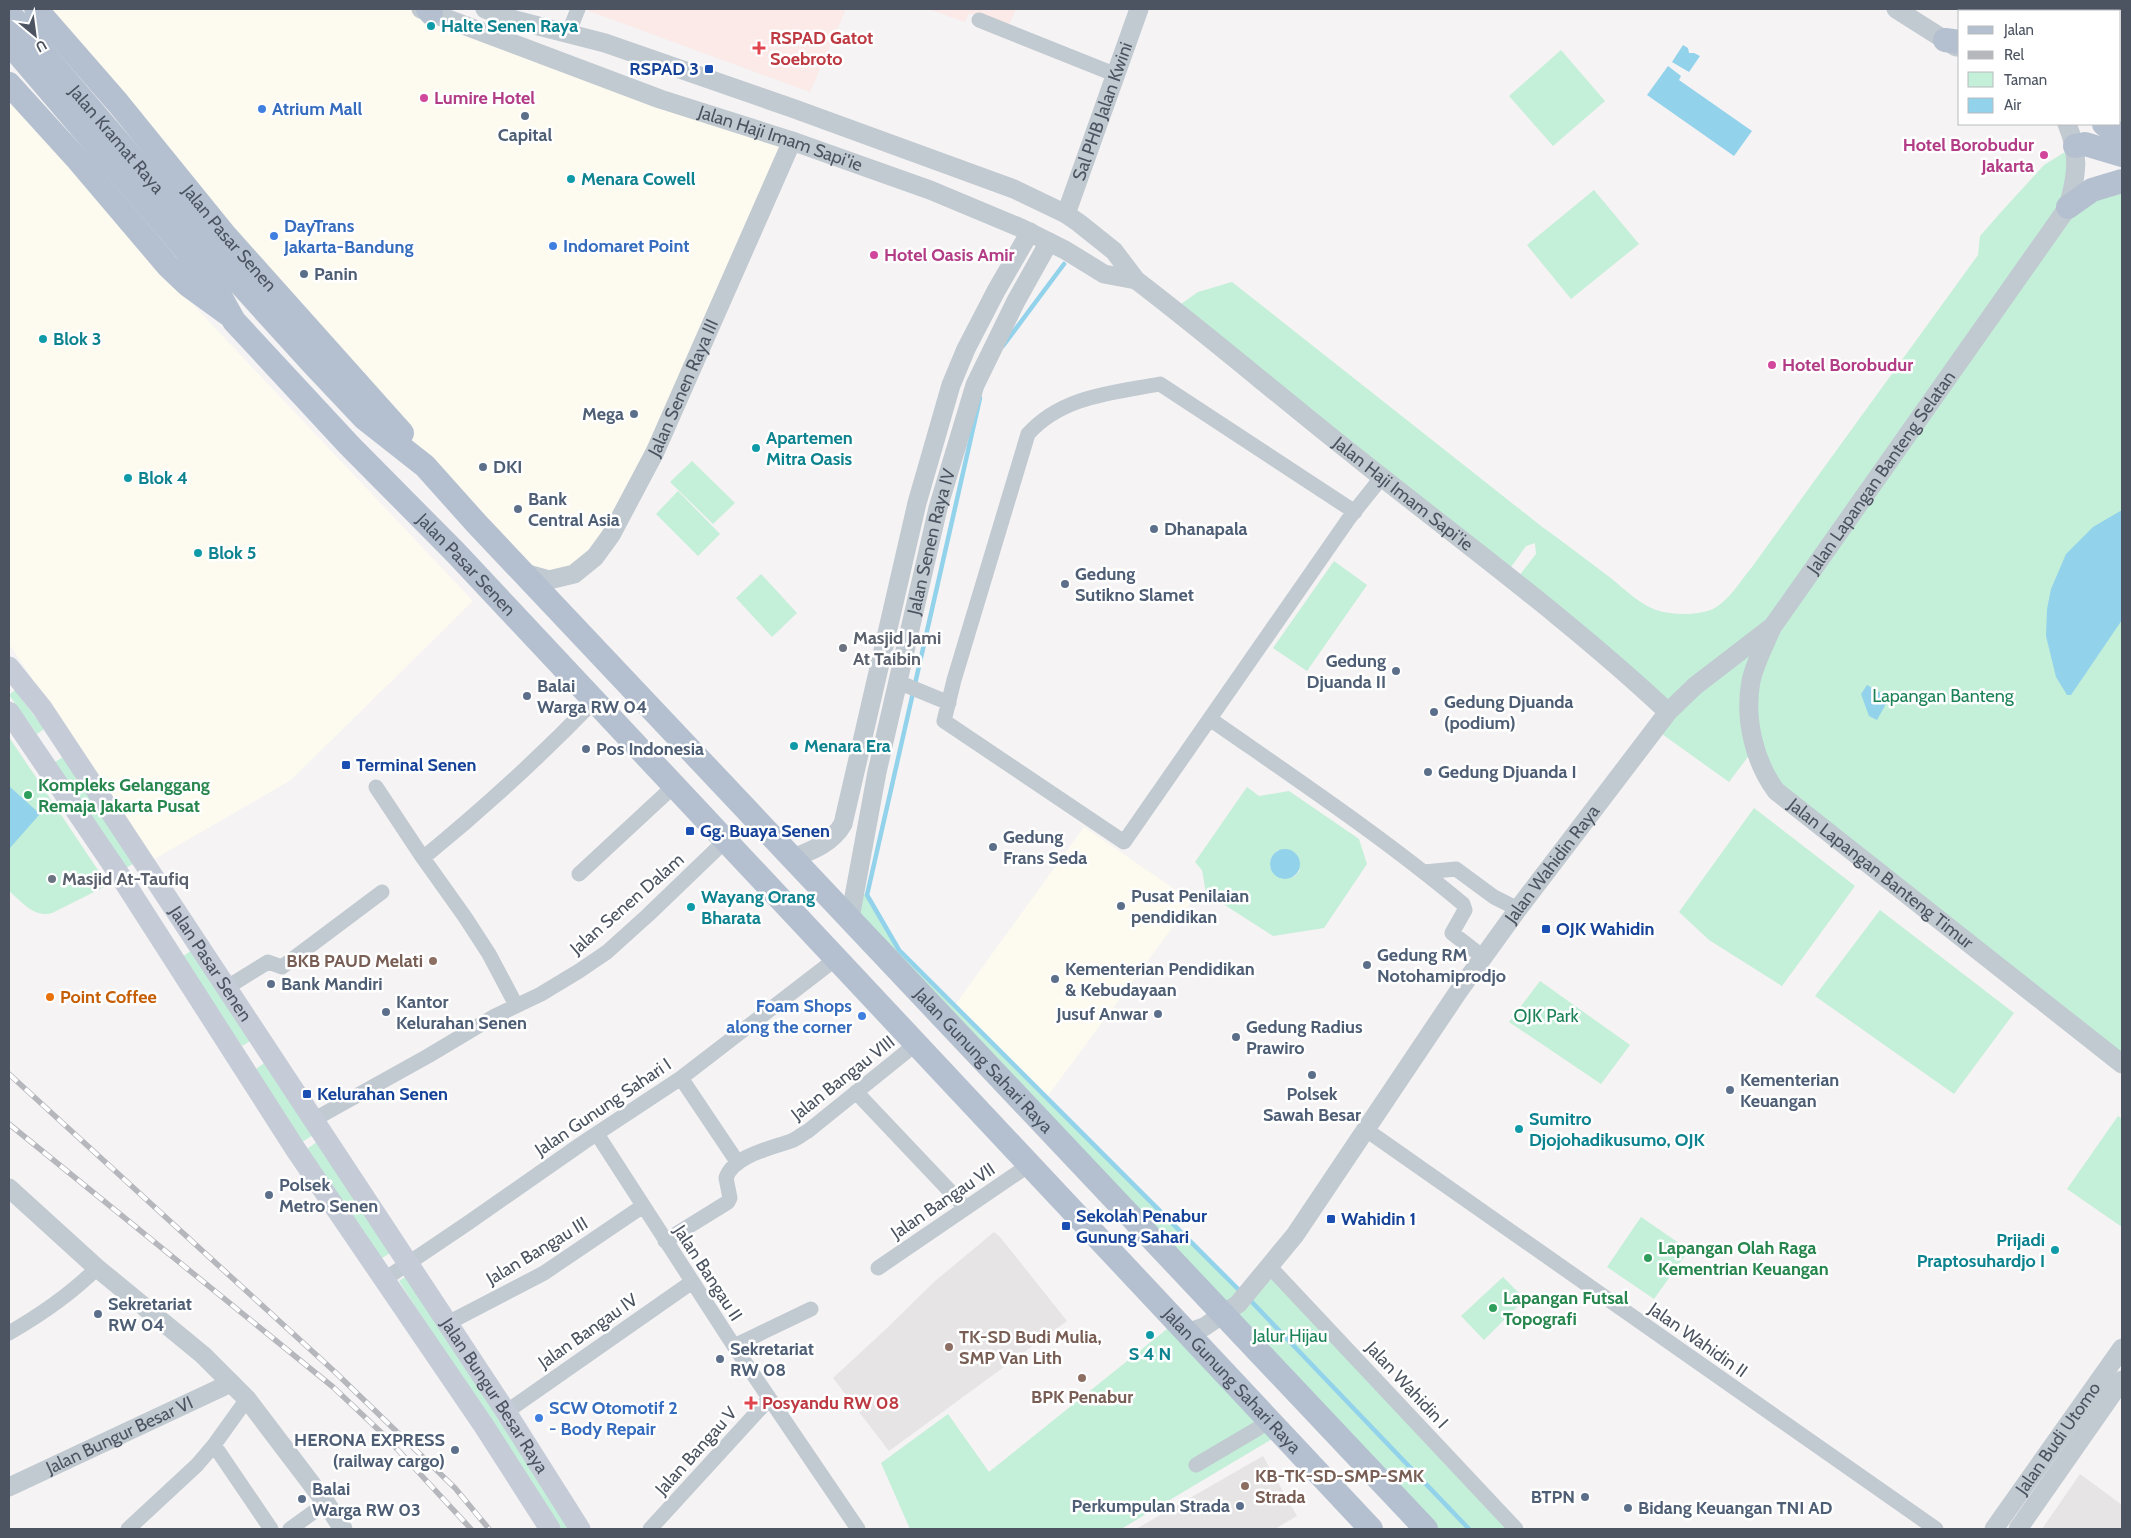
<svg xmlns="http://www.w3.org/2000/svg" width="2131" height="1538" font-family="Cabin,sans-serif">
<style>
.commercial{fill:#fdfaef}
.education{fill:#e6e4e5}
.medical{fill:#fbeae7}
.green{fill:#c4efd9;fill-rule:evenodd}
.water{fill:#93d2eb}
.lines{fill:none;stroke-linecap:round;stroke-linejoin:round}
.stream{stroke:#93d2eb;stroke-width:4.5}
.minor{stroke:#c1c9d1;stroke-width:15}
.tertiary{stroke:#c1c9d1;stroke-width:19}
.secondary{stroke:#c5ccd8;stroke-width:21}
.primary{stroke:#b4c0d0;stroke-width:24}
.rail-casing{stroke:#b5b7bd;stroke-width:5.5}
.rail{stroke:#fff;stroke-width:4;stroke-dasharray:11;stroke-linecap:butt}
.culture-dot{fill:#0f9aa8;stroke:#fff;stroke-width:2}
.health-dot{fill:#e0444e;stroke:#fff;stroke-width:2}
.transit-dot{fill:#1a4fb4;stroke:#fff;stroke-width:2}
.hotel-dot{fill:#d1479c;stroke:#fff;stroke-width:2}
.shop-dot{fill:#3f7fe0;stroke:#fff;stroke-width:2}
.service-dot{fill:#5c6f8a;stroke:#fff;stroke-width:2}
.worship-dot{fill:#6b7280;stroke:#fff;stroke-width:2}
.leisure-dot{fill:#2e9e5b;stroke:#fff;stroke-width:2}
.education-dot{fill:#8d6e63;stroke:#fff;stroke-width:2}
.food-dot{fill:#e8710a;stroke:#fff;stroke-width:2}
.labels{text-anchor:middle;stroke-width:5;stroke-linejoin:round;paint-order:stroke}
.culture-label{font-size:18px;font-weight:bold;fill:#0d838f;stroke:#fff;text-anchor:start}
.health-label{font-size:18px;font-weight:bold;fill:#be3a42;stroke:#fff;text-anchor:start}
.transit-label{font-size:18px;font-weight:bold;fill:#164399;stroke:#fff;text-anchor:start}
.hotel-label{font-size:18px;font-weight:bold;fill:#b23c85;stroke:#fff;text-anchor:start}
.shop-label{font-size:18px;font-weight:bold;fill:#366cbe;stroke:#fff;text-anchor:start}
.street-label{font-size:18px;fill:#4b5460;stroke:#fff}
.service-label{font-size:18px;font-weight:bold;fill:#4e5e75;stroke:#fff;text-anchor:start}
.worship-label{font-size:18px;font-weight:bold;fill:#5b616d;stroke:#fff;text-anchor:start}
.park-label{font-size:18px;fill:#1b8257;stroke:#fff}
.leisure-label{font-size:18px;font-weight:bold;fill:#27864d;stroke:#fff;text-anchor:start}
.education-label{font-size:18px;font-weight:bold;fill:#785e54;stroke:#fff;text-anchor:start}
.food-label{font-size:18px;font-weight:bold;fill:#c56008;stroke:#fff;text-anchor:start}
</style>
<rect width="100%" height="100%" fill="#f5f3f3"/>
<path class="commercial" d="M33,9H419L792,141L641,479L574,574L524,573Z
M9,99L202,314L473,601L291,780L153,860L9,644Z
M1084,827L1192,901L1047,1097L955,1005Z"/>
<path class="education" d="M994,1232L1000,1237L1067,1321L889,1451L833,1378L886,1329L934,1282Z
M1263,1456L1297,1516L1275,1529H1136Z
M2080,1474L2122,1505V1529H2042Z"/>
<path class="medical" d="M590,9H846L810,92L589,11Z
M928,9H1016L1007,29L969,13L965,22Z"/>
<path class="green" d="M1561,50L1605,101L1553,146L1509,96Z
M2075,146L2068,206L2122,181V1064L1776,791L1753,750L1729,782L1655,729L1668,712L1515,581L1536,554L1535,543L1526,546L1506,574L1174,309L1198,292L1232,282L1541,526C1565,543 1588,561 1612,579C1625,590 1640,604 1656,610C1672,615 1697,616 1713,609C1730,600 1740,581 1752,567L1978,255L1980,236L2002,211L2044,165Z
M1594,190L1639,244L1571,299L1527,245Z
M692,461L735,503L713,524L670,482Z
M678,491L720,534L698,556L656,514Z
M1334,561L1367,585L1307,671L1273,648Z
M761,574L797,613L772,637L736,598Z
M15,690L44,729L37,734L9,695Z
M9,737L108,885L52,913C34,918 22,902 9,891Z
M63,757L91,800L84,805L55,762Z
M1247,787L1259,796L1289,791L1359,839L1367,864L1324,928L1273,936L1206,893L1202,870L1195,862ZM1278,850L1300,870L1294,877L1270,868L1271,858Z
M97,808L133,864L124,869L89,813Z
M1754,808L1855,886L1782,986L1709,940L1679,912Z
M855,890L867,895L899,950L1245,1296L1270,1267L1516,1529H1426L850,918Z
M1880,910L2014,1013L1954,1094L1815,996Z
M192,950L252,1040L242,1046L182,957Z
M1540,981L1630,1045L1601,1084L1509,1022Z
M267,1061L313,1135L302,1142L256,1069Z
M2118,1116L2122,1119V1227L2067,1189Z
M318,1141L392,1252L382,1258L307,1149Z
M1641,1217L1689,1250L1654,1299L1607,1267Z
M409,1274L572,1529H558L399,1281Z
M1503,1277L1525,1299L1484,1340L1461,1316Z
M1177,1321L1282,1433L1121,1529H910L881,1463L948,1414L989,1472Z"/>
<path class="water" d="M1683,45L1688,48L1689,53H1694L1700,56L1689,72L1672,62Z
M1668,66L1681,76L1679,80L1752,131L1734,156L1647,95Z
M2122,510V620L2071,695H2067L2056,677L2046,636L2047,609L2051,589L2066,554L2093,527Z
M1867,685L1886,696L1887,702L1877,720L1869,716L1861,694Z
M9,786L40,814L9,849Z
M1270 864a15 15 0 1 1 30 0a15 15 0 1 1-30 0Z"/>
<g class="lines">
<path class="stream" d="M1003,346L1064,264
M980,398L867,895L899,950L1241,1292
M1249,1299L1469,1529"/>
<path class="minor" d="M979,20L1114,74
M568,34L578,9
M1355,512L1160,384C1112,393 1062,396 1028,434L954,680L944,721L1124,842L1350,517L1374,487L1382,476
M898,682L949,703
M1210,719C1296,779 1383,837 1463,904L1465,910L1452,933L1483,957
M376,787L423,858L465,917L489,954L516,1005
M423,858C483,809 540,757 594,701
M1424,872L1456,869L1494,897L1518,909
M579,874L674,786
M226,988L268,962L282,967L382,892
M681,1078L738,1163
M856,1092L965,1207
M313,1120L428,1056L495,1016L541,994L579,971L607,952L648,915L725,841
M1365,1129L1936,1529
M597,1134L734,1346L858,1529
M665,1241L728,1202L730,1198L726,1178C733,1156 771,1148 791,1141C797,1139 802,1134 808,1131L916,1044
M1270,1267L1516,1529
M878,1268L1029,1165
M385,1279L468,1223L584,1142L681,1078L837,958
M448,1323L544,1273L643,1206
M9,1333C42,1314 70,1295 97,1268
M734,1346L811,1309
M506,1412L692,1282
M214,1445L271,1529
M1196,1465L1257,1429L1269,1420
M128,1529L197,1465L214,1445L247,1399
M290,1529L326,1503
M650,1529L769,1399"/>
<g class="tertiary">
<path id="s1" d="M421,9L660,99L792,141L930,190L1021,228L1065,250L1104,274L1136,280"/>
<path id="s2" d="M485,9L515,20L605,43L792,108L1014,189L1066,214L1079,223L1114,251L1136,280C1212,338 1285,401 1360,460C1464,543 1571,621 1668,712"/>
<path d="M1896,9L1956,47"/>
<path id="s3" d="M1066,214L1139,9"/>
<path id="s4" d="M524,573L549,580L574,574L595,557L611,535L655,452L792,141"/>
<path id="s5" d="M1771,630C1764,646 1755,663 1751,681C1744,718 1754,761 1776,791L2122,1064"/>
<path d="M793,858C813,850 832,843 843,824L917,503L951,385L966,349L996,291L1030,232"/>
<path id="s6" d="M850,918L877,772L938,508L975,385L1016,301L1049,242"/>
<path d="M9,1188L97,1268L203,1355L247,1399L326,1503L343,1529"/>
<path id="s7" d="M1187,1333L1204,1327L1238,1304L1295,1235L1458,992L1518,909L1668,712L1695,686L1773,626L2068,207C2077,175 2080,155 2067,124"/>
<path id="s8" d="M9,1487L231,1383"/>
<path id="s9" d="M1994,1529L2122,1348"/>
<path d="M2018,1529L2122,1380"/>
</g>
<g class="secondary">
<path id="s10" d="M9,667L42,708L81,767L506,1412L580,1529"/>
<path d="M9,712L123,880L296,1150L484,1426L550,1529"/>
</g>
<g class="primary">
<path id="s11" d="M36,9L118,103L225,235L402,433"/>
<path d="M428,9L431,13"/>
<path d="M2050,9V11"/>
<path d="M2023,11L2025,9"/>
<path id="s12" d="M9,13L224,266L313,364L364,418L425,466L476,523L1426,1529"/>
<path d="M1945,40L1960,42"/>
<path id="s13" d="M9,43L197,263L213,283L234,321L349,445L456,553L1371,1529"/>
<path d="M9,84L78,160L168,266L188,285L228,314"/>
<path d="M2104,124L2122,138"/>
<path d="M2075,146L2085,144L2122,155"/>
<path d="M2068,207L2092,190L2122,181"/>
</g>
<g class="rail-casing">
<path id="rail" d="M9,1074L335,1372L455,1488L489,1529
M9,1124L333,1387L385,1436L471,1529"/>
</g>
<use href="#rail" class="rail"/>
</g>
<g class="culture-dot">
<circle cx="431" cy="26" r="5"/>
<circle cx="571" cy="179" r="5"/>
<circle cx="43" cy="339" r="5"/>
<circle cx="756" cy="448" r="5"/>
<circle cx="128" cy="478" r="5"/>
<circle cx="198" cy="553" r="5"/>
<circle cx="794" cy="746" r="5"/>
<circle cx="691" cy="907" r="5"/>
<circle cx="1519" cy="1129" r="5"/>
<circle cx="2055" cy="1250" r="5"/>
<circle cx="1150" cy="1335" r="5"/>
</g>
<g class="health-dot">
<path d="M756.5 40.5h5v5h5v5h-5v5h-5v-5h-5v-5h5z"/>
<path d="M748.5 1395.5h5v5h5v5h-5v5h-5v-5h-5v-5h5z"/>
</g>
<g class="transit-dot">
<rect x="704" y="64" width="10" height="10" rx="2.5"/>
<rect x="341" y="760" width="10" height="10" rx="2.5"/>
<rect x="685" y="826" width="10" height="10" rx="2.5"/>
<rect x="1541" y="924" width="10" height="10" rx="2.5"/>
<rect x="302" y="1089" width="10" height="10" rx="2.5"/>
<rect x="1326" y="1214" width="10" height="10" rx="2.5"/>
<rect x="1061" y="1221" width="10" height="10" rx="2.5"/>
</g>
<g class="hotel-dot">
<circle cx="424" cy="98" r="5"/>
<circle cx="2044" cy="155" r="5"/>
<circle cx="874" cy="255" r="5"/>
<circle cx="1772" cy="365" r="5"/>
</g>
<g class="shop-dot">
<circle cx="262" cy="109" r="5"/>
<circle cx="274" cy="236" r="5"/>
<circle cx="553" cy="246" r="5"/>
<circle cx="862" cy="1016" r="5"/>
<circle cx="539" cy="1418" r="5"/>
</g>
<g class="service-dot">
<circle cx="525" cy="116" r="5"/>
<circle cx="304" cy="274" r="5"/>
<circle cx="634" cy="414" r="5"/>
<circle cx="483" cy="467" r="5"/>
<circle cx="518" cy="509" r="5"/>
<circle cx="1154" cy="529" r="5"/>
<circle cx="1065" cy="584" r="5"/>
<circle cx="1396" cy="671" r="5"/>
<circle cx="527" cy="696" r="5"/>
<circle cx="1434" cy="712" r="5"/>
<circle cx="586" cy="749" r="5"/>
<circle cx="1428" cy="772" r="5"/>
<circle cx="993" cy="847" r="5"/>
<circle cx="1121" cy="906" r="5"/>
<circle cx="1367" cy="965" r="5"/>
<circle cx="1055" cy="979" r="5"/>
<circle cx="271" cy="984" r="5"/>
<circle cx="386" cy="1012" r="5"/>
<circle cx="1158" cy="1014" r="5"/>
<circle cx="1236" cy="1037" r="5"/>
<circle cx="1312" cy="1075" r="5"/>
<circle cx="1730" cy="1090" r="5"/>
<circle cx="269" cy="1195" r="5"/>
<circle cx="98" cy="1314" r="5"/>
<circle cx="720" cy="1359" r="5"/>
<circle cx="455" cy="1450" r="5"/>
<circle cx="1585" cy="1497" r="5"/>
<circle cx="302" cy="1499" r="5"/>
<circle cx="1240" cy="1506" r="5"/>
<circle cx="1628" cy="1508" r="5"/>
</g>
<g class="worship-dot">
<circle cx="843" cy="648" r="5"/>
<circle cx="52" cy="879" r="5"/>
</g>
<g class="leisure-dot">
<circle cx="28" cy="795" r="5"/>
<circle cx="1648" cy="1258" r="5"/>
<circle cx="1493" cy="1308" r="5"/>
</g>
<g class="education-dot">
<circle cx="433" cy="961" r="5"/>
<circle cx="949" cy="1347" r="5"/>
<circle cx="1082" cy="1378" r="5"/>
<circle cx="1245" cy="1486" r="5"/>
</g>
<circle class="food-dot" cx="50" cy="997" r="5"/>
<g class="labels">
<g class="culture-label">
<text x="441" y="32">Halte Senen Raya</text>
<text x="581" y="185">Menara Cowell</text>
<text x="53" y="345">Blok 3</text>
<text x="766" y="444">Apartemen<tspan x="766" dy="21">Mitra Oasis</tspan></text>
<text x="138" y="484">Blok 4</text>
<text x="208" y="559">Blok 5</text>
<text x="804" y="752">Menara Era</text>
<text x="701" y="903">Wayang Orang<tspan x="701" dy="21">Bharata</tspan></text>
<text x="1529" y="1125">Sumitro<tspan x="1529" dy="21">Djojohadikusumo, OJK</tspan></text>
<text x="2045" y="1246" text-anchor="end">Prijadi<tspan x="2045" dy="21">Praptosuhardjo I</tspan></text>
<text x="1150" y="1360" text-anchor="middle">S 4 N</text>
</g>
<g class="health-label">
<text x="770" y="44">RSPAD Gatot<tspan x="770" dy="21">Soebroto</tspan></text>
<text x="762" y="1409">Posyandu RW 08</text>
</g>
<g class="transit-label">
<text x="699" y="75" text-anchor="end">RSPAD 3</text>
<text x="356" y="771">Terminal Senen</text>
<text x="700" y="837">Gg. Buaya Senen</text>
<text x="1556" y="935">OJK Wahidin</text>
<text x="317" y="1100">Kelurahan Senen</text>
<text x="1076" y="1222">Sekolah Penabur<tspan x="1076" dy="21">Gunung Sahari</tspan></text>
<text x="1341" y="1225">Wahidin 1</text>
</g>
<g class="hotel-label">
<text x="434" y="104">Lumire Hotel</text>
<text x="2034" y="151" text-anchor="end">Hotel Borobudur<tspan x="2034" dy="21">Jakarta</tspan></text>
<text x="884" y="261">Hotel Oasis Amir</text>
<text x="1782" y="371">Hotel Borobudur</text>
</g>
<g class="shop-label">
<text x="272" y="115">Atrium Mall</text>
<text x="284" y="232">DayTrans<tspan x="284" dy="21">Jakarta-Bandung</tspan></text>
<text x="563" y="252">Indomaret Point</text>
<text x="852" y="1012" text-anchor="end">Foam Shops<tspan x="852" dy="21">along the corner</tspan></text>
<text x="549" y="1414">SCW Otomotif 2<tspan x="549" dy="21">- Body Repair</tspan></text>
</g>
<g class="street-label">
<text dy="6" stroke="none"><textPath href="#s3" startOffset="109">Sal PHB Jalan Kwini</textPath></text>
<text dy="6" stroke="none"><textPath href="#s1" startOffset="382">Jalan Haji Imam Sapi'ie</textPath></text>
<text dy="6" stroke="none"><textPath href="#s12" startOffset="166">Jalan Kramat Raya</textPath></text>
<text dy="6" stroke="none"><textPath href="#s11" startOffset="300">Jalan Pasar Senen</textPath></text>
<text dy="6" stroke="none"><textPath href="#s4" startOffset="270">Jalan Senen Raya III</textPath></text>
<text dy="6" stroke="none"><textPath href="#s7" startOffset="1115">Jalan Lapangan Banteng Selatan</textPath></text>
<text dy="6" stroke="none"><textPath href="#s2" startOffset="1056">Jalan Haji Imam Sapi'ie</textPath></text>
<text dy="6" stroke="none"><textPath href="#s6" startOffset="385">Jalan Senen Raya IV</textPath></text>
<text dy="6" stroke="none"><textPath href="#s13" startOffset="695">Jalan Pasar Senen</textPath></text>
<text dy="6" stroke="none"><textPath href="#s7" startOffset="600">Jalan Wahidin Raya</textPath></text>
<text dy="6" stroke="none"><textPath href="#s5" startOffset="304">Jalan Lapangan Banteng Timur</textPath></text>
<text transform="translate(627 904) rotate(-41)" y="6">Jalan Senen Dalam</text>
<text dy="6" stroke="none"><textPath href="#s10" startOffset="359">Jalan Pasar Senen</textPath></text>
<text dy="6" stroke="none"><textPath href="#s12" startOffset="1432">Jalan Gunung Sahari Raya</textPath></text>
<text transform="translate(843 1078) rotate(-38)" y="6">Jalan Bangau VIII</text>
<text transform="translate(603 1107) rotate(-34)" y="6">Jalan Gunung Sahari I</text>
<text transform="translate(943 1201) rotate(-34)" y="6">Jalan Bangau VII</text>
<text transform="translate(537 1251) rotate(-31)" y="6">Jalan Bangau III</text>
<text transform="translate(708 1273) rotate(57)" y="6">Jalan Bangau II</text>
<text transform="translate(588 1331) rotate(-35)" y="6">Jalan Bangau IV</text>
<text transform="translate(1698 1340) rotate(35)" y="6">Jalan Wahidin II</text>
<text dy="6" stroke="none"><textPath href="#s13" startOffset="1814">Jalan Gunung Sahari Raya</textPath></text>
<text transform="translate(1407 1385) rotate(47)" y="6">Jalan Wahidin I</text>
<text dy="6" stroke="none"><textPath href="#s10" startOffset="876">Jalan Bungur Besar Raya</textPath></text>
<text dy="6" stroke="none"><textPath href="#s8" startOffset="122">Jalan Bungur Besar VI</textPath></text>
<text dy="6" stroke="none"><textPath href="#s9" startOffset="111">Jalan Budi Utomo</textPath></text>
<text transform="translate(696 1451) rotate(-48)" y="6">Jalan Bangau V</text>
</g>
<g class="service-label">
<text x="525" y="141" text-anchor="middle">Capital</text>
<text x="314" y="280">Panin</text>
<text x="624" y="420" text-anchor="end">Mega</text>
<text x="493" y="473">DKI</text>
<text x="528" y="505">Bank<tspan x="528" dy="21">Central Asia</tspan></text>
<text x="1164" y="535">Dhanapala</text>
<text x="1075" y="580">Gedung<tspan x="1075" dy="21">Sutikno Slamet</tspan></text>
<text x="1386" y="667" text-anchor="end">Gedung<tspan x="1386" dy="21">Djuanda II</tspan></text>
<text x="537" y="692">Balai<tspan x="537" dy="21">Warga RW 04</tspan></text>
<text x="1444" y="708">Gedung Djuanda<tspan x="1444" dy="21">(podium)</tspan></text>
<text x="596" y="755">Pos Indonesia</text>
<text x="1438" y="778">Gedung Djuanda I</text>
<text x="1003" y="843">Gedung<tspan x="1003" dy="21">Frans Seda</tspan></text>
<text x="1131" y="902">Pusat Penilaian<tspan x="1131" dy="21">pendidikan</tspan></text>
<text x="1377" y="961">Gedung RM<tspan x="1377" dy="21">Notohamiprodjo</tspan></text>
<text x="1065" y="975">Kementerian Pendidikan<tspan x="1065" dy="21">&amp; Kebudayaan</tspan></text>
<text x="281" y="990">Bank Mandiri</text>
<text x="396" y="1008">Kantor<tspan x="396" dy="21">Kelurahan Senen</tspan></text>
<text x="1148" y="1020" text-anchor="end">Jusuf Anwar</text>
<text x="1246" y="1033">Gedung Radius<tspan x="1246" dy="21">Prawiro</tspan></text>
<text x="1740" y="1086">Kementerian<tspan x="1740" dy="21">Keuangan</tspan></text>
<text x="1312" y="1100" text-anchor="middle">Polsek<tspan x="1312" dy="21">Sawah Besar</tspan></text>
<text x="279" y="1191">Polsek<tspan x="279" dy="21">Metro Senen</tspan></text>
<text x="108" y="1310">Sekretariat<tspan x="108" dy="21">RW 04</tspan></text>
<text x="730" y="1355">Sekretariat<tspan x="730" dy="21">RW 08</tspan></text>
<text x="445" y="1446" text-anchor="end">HERONA EXPRESS<tspan x="445" dy="21">(railway cargo)</tspan></text>
<text x="312" y="1495">Balai<tspan x="312" dy="21">Warga RW 03</tspan></text>
<text x="1575" y="1503" text-anchor="end">BTPN</text>
<text x="1230" y="1512" text-anchor="end">Perkumpulan Strada</text>
<text x="1638" y="1514">Bidang Keuangan TNI AD</text>
</g>
<g class="worship-label">
<text x="853" y="644">Masjid Jami<tspan x="853" dy="21">At Taibin</tspan></text>
<text x="62" y="885">Masjid At-Taufiq</text>
</g>
<g class="park-label">
<text x="1943" y="702">Lapangan Banteng</text>
<text x="1546" y="1022">OJK Park</text>
<text x="1290" y="1342">Jalur Hijau</text>
</g>
<g class="leisure-label">
<text x="38" y="791">Kompleks Gelanggang<tspan x="38" dy="21">Remaja Jakarta Pusat</tspan></text>
<text x="1658" y="1254">Lapangan Olah Raga<tspan x="1658" dy="21">Kementrian Keuangan</tspan></text>
<text x="1503" y="1304">Lapangan Futsal<tspan x="1503" dy="21">Topografi</tspan></text>
</g>
<g class="education-label">
<text x="423" y="967" text-anchor="end">BKB PAUD Melati</text>
<text x="959" y="1343">TK-SD Budi Mulia,<tspan x="959" dy="21">SMP Van Lith</tspan></text>
<text x="1082" y="1403" text-anchor="middle">BPK Penabur</text>
<text x="1255" y="1482">KB-TK-SD-SMP-SMK<tspan x="1255" dy="21">Strada</tspan></text>
</g>
<g class="food-label">
<text x="60" y="1003">Point Coffee</text>
</g>
</g>
<rect width="2131" height="1538" fill="none" stroke="#4b5460" stroke-width="20"/>
<rect x="1958" y="10" width="162" height="115" fill="#ffffff" stroke="#b7bbbf"/>
<rect x="1968" y="26" width="25" height="8" fill="#b4c0d0" stroke="#b7bbbf"/>
<text x="2004" y="35" font-size="15" fill="#4b5460">Jalan</text>
<rect x="1968" y="51" width="25" height="8" fill="#b5b7bd" stroke="#b7bbbf"/>
<text x="2004" y="60" font-size="15" fill="#4b5460">Rel</text>
<rect x="1968" y="72" width="25" height="15" fill="#c4efd9" stroke="#b7bbbf"/>
<text x="2004" y="85" font-size="15" fill="#4b5460">Taman</text>
<rect x="1968" y="98" width="25" height="15" fill="#93d2eb" stroke="#b7bbbf"/>
<text x="2004" y="110" font-size="15" fill="#4b5460">Air</text>
<g transform="translate(35 35) rotate(151)" stroke="#ffffff" stroke-width="4" paint-order="stroke">
<path d="M0-4L9 19L0 12L-9 19Z" fill="#4b5460"/>
<text y="-8" font-size="14" font-weight="bold" text-anchor="middle" fill="#4b5460">U</text>
</g>
</svg>
